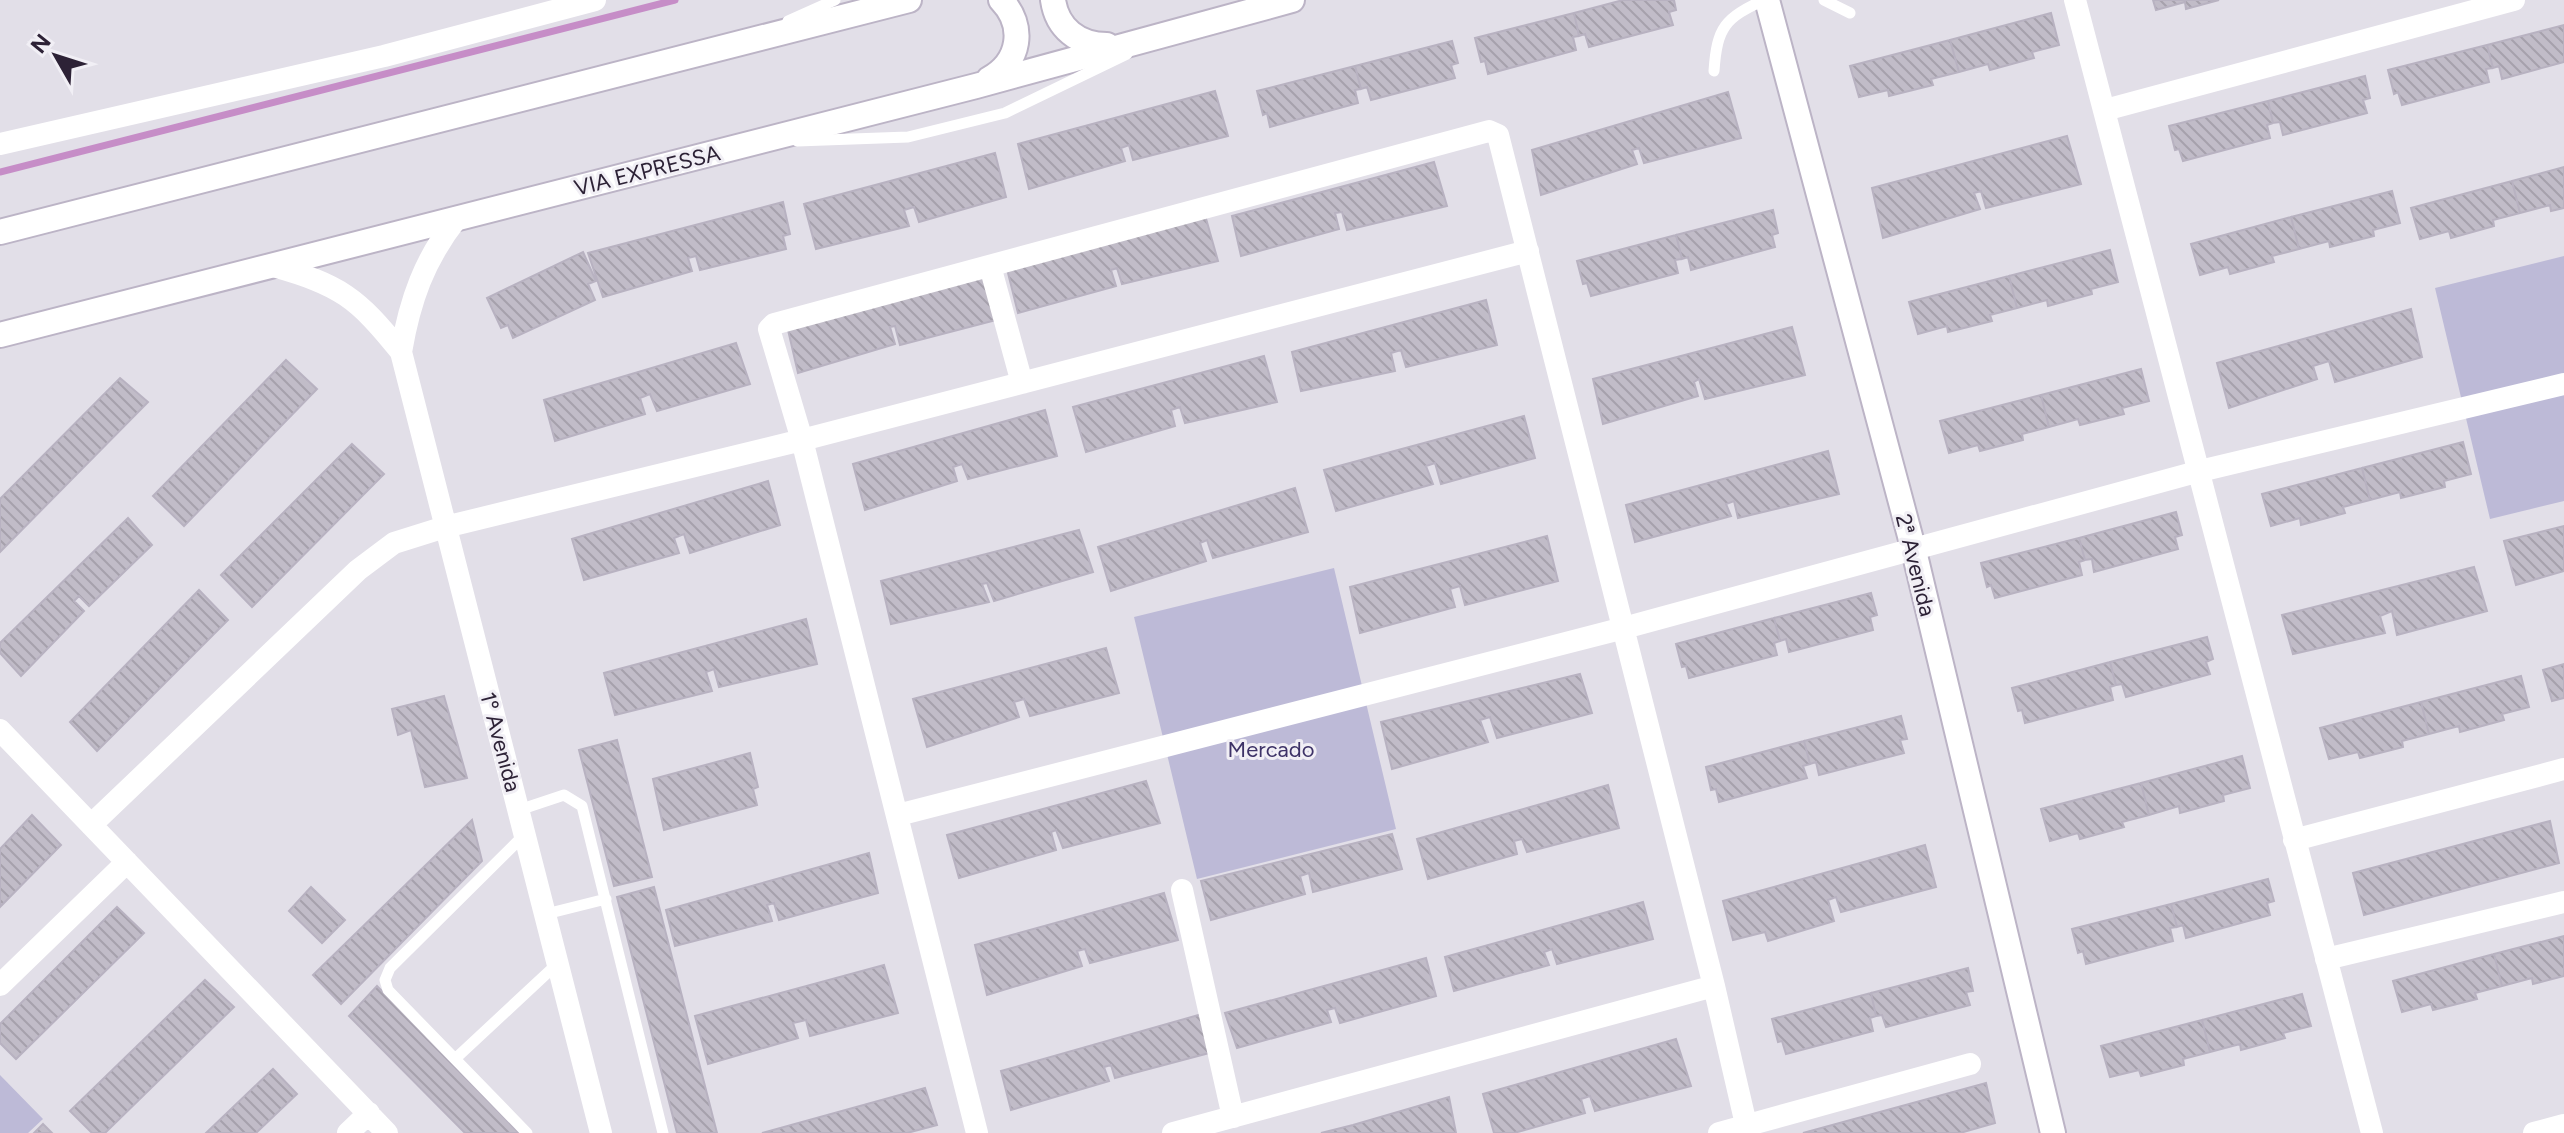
<svg xmlns="http://www.w3.org/2000/svg" width="2564" height="1133" font-family="Figtree,sans-serif">
<style>
.green{fill:#bdbad7}
.lines{fill:none;stroke-linecap:round;stroke-linejoin:round}
.stream{stroke:#c68dc7;stroke-width:7}
.building{fill:url(#building-back-hatch);stroke:#b8b2c1;stroke-width:2}
.secondary-casing{stroke:#bcb4c6;stroke-width:28}
.lane{stroke:#fff;stroke-width:11}
.street{stroke:#fff;stroke-width:22}
.secondary{stroke:#fff;stroke-width:24}
.labels{text-anchor:middle;stroke-width:6;stroke-linejoin:round;paint-order:stroke}
.street-label{font-size:22px;fill:#2d2236;stroke:#f1eff5}
.park-label{font-size:22px;fill:#3d3267;stroke:#f1eff5}
</style>
<defs>
<pattern id="building-back-hatch" width="6" height="6" patternUnits="userSpaceOnUse" patternTransform="scale(2)"><rect width="6" height="6" fill="#c1bcc8"/><path d="M-1 5l2 2M0 0l6 6M5-1l2 2" fill="none" stroke="#a6a1ac"/></pattern>
</defs>
<rect width="100%" height="100%" fill="#e2dfe8"/>
<path class="green" d="M2564,256V501L2490,519L2435,288Z
M1334,568L1396,829L1197,879L1134,617Z
M0,1075L43,1119L28,1133H0Z"/>
<g class="lines">
<path class="stream" d="M0,172L675,0"/>
</g>
<path class="building" d="M1623,0H1674L1676,10L1669,12L1673,25L1589,47L1585,34L1579,36L1574,13Z
M2153,0H2219L2186,9L2185,2L2156,10Z
M1574,13L1579,36L1573,37L1576,50L1488,74L1485,61L1481,62L1475,38Z
M2051,13L2059,45L2032,52L2034,58L1990,70L1988,64L1959,72L1950,40Z
M2564,25V62L2502,79L2499,66L2493,68L2487,45Z
M1950,40L1959,72L1931,79L1933,85L1889,96L1888,90L1859,97L1850,66Z
M1452,41L1458,63L1451,65L1455,78L1371,100L1367,87L1361,89L1355,66Z
M2487,45L2493,68L2486,69L2489,82L2402,105L2398,92L2394,94L2388,70Z
M1355,66L1361,89L1355,90L1358,103L1270,127L1267,113L1263,115L1257,91Z
M2365,76L2370,98L2363,100L2367,113L2283,135L2280,122L2273,123L2268,101Z
M1215,91L1228,136L1133,160L1129,145L1121,148L1125,161L1029,189L1018,144Z
M1728,92L1741,138L1644,163L1639,148L1632,150L1637,164L1541,195L1532,150Z
M2268,101L2273,123L2267,125L2270,138L2183,161L2179,149L2175,150L2169,126Z
M2067,136L2081,184L1986,208L1981,191L1974,193L1980,209L1883,238L1872,188Z
M995,153L1006,197L919,222L914,207L904,210L909,226L816,249L804,204Z
M1434,162L1447,206L1347,230L1342,212L1335,213L1339,229L1241,256L1232,216Z
M2564,167V208L2551,211L2550,205L2520,213L2512,181Z
M2512,181L2520,213L2493,220L2494,226L2451,238L2449,231L2420,239L2411,208Z
M2392,191L2400,223L2373,230L2374,236L2330,247L2329,241L2299,249L2291,217Z
M783,202L790,234L783,236L786,249L700,270L696,256L688,258L692,271L603,297L588,253Z
M1773,210L1778,233L1772,235L1775,247L1691,270L1688,257L1682,259L1676,235Z
M1205,215L1218,261L1122,284L1117,268L1111,270L1116,286L1018,313L1007,269Z
M2291,217L2299,249L2272,256L2274,262L2230,274L2228,267L2200,275L2191,244Z
M1676,235L1682,259L1675,260L1678,273L1591,296L1587,283L1583,284L1577,261Z
M2110,250L2118,282L2091,289L2092,294L2048,306L2047,300L2017,308L2009,276Z
M583,252L596,281L588,284L595,300L513,338L508,325L501,328L487,298Z
M983,276L996,320L900,345L895,326L890,327L895,344L798,373L788,330Z
M2009,276L2017,308L1990,315L1992,321L1948,332L1947,326L1918,334L1909,302Z
M1486,300L1497,345L1406,367L1401,350L1391,353L1395,371L1301,391L1292,352Z
M2411,309L2422,357L2335,382L2329,361L2313,366L2317,379L2229,408L2217,363Z
M1792,327L1805,375L1705,399L1699,379L1694,382L1698,396L1603,424L1593,379Z
M736,343L750,384L657,411L650,394L640,398L645,414L555,441L544,400Z
M1264,356L1277,402L1185,423L1180,407L1171,410L1175,426L1086,452L1073,407Z
M286,360L317,389L184,526L153,496Z
M2141,369L2149,401L2122,408L2124,414L2080,425L2078,419L2049,427L2041,395Z
M120,378L148,402L0,552V499Z
M2041,395L2049,427L2022,434L2023,440L1980,451L1978,445L1949,453L1940,421Z
M1045,410L1057,456L968,479L962,464L953,467L957,481L865,510L853,464Z
M1524,416L1535,458L1441,484L1435,463L1426,466L1433,484L1336,511L1324,470Z
M2463,442L2471,474L2444,481L2445,487L2401,498L2400,492L2370,500L2362,468Z
M352,444L384,474L252,607L221,575Z
M1828,451L1839,494L1738,518L1734,501L1726,504L1731,516L1635,542L1626,505Z
M2362,468L2370,500L2343,507L2345,513L2301,525L2300,518L2271,526L2262,494Z
M768,481L780,525L690,553L684,534L674,538L679,553L584,580L572,539Z
M1295,488L1308,532L1213,558L1207,540L1200,543L1206,561L1111,591L1098,547Z
M2176,512L2182,535L2175,537L2178,549L2094,572L2092,559L2085,560L2079,538Z
M128,518L152,545L89,606L79,596L74,601L84,611L21,676L0,653V643Z
M2564,526V571L2516,585L2504,541Z
M1079,530L1093,572L994,601L987,583L982,584L989,602L891,624L881,581Z
M1547,536L1558,581L1465,605L1460,586L1450,589L1455,607L1360,633L1350,587Z
M2079,538L2085,560L2079,562L2082,575L1995,598L1991,585L1987,587L1981,563Z
M2474,567L2487,611L2397,635L2392,611L2380,616L2385,633L2293,654L2282,615Z
M199,590L228,620L97,751L70,722Z
M1871,593L1877,615L1870,617L1873,630L1789,652L1786,639L1780,641L1774,618Z
M1774,618L1780,641L1774,643L1777,655L1689,678L1686,666L1682,667L1676,644Z
M806,619L817,664L719,687L714,669L706,672L712,691L615,715L604,673Z
M2207,637L2213,659L2206,662L2210,674L2126,697L2122,684L2116,685L2110,662Z
M1106,648L1119,693L1030,716L1024,699L1014,702L1019,717L927,747L913,699Z
M2110,662L2116,685L2110,687L2113,700L2025,723L2022,710L2018,711L2012,688Z
M2564,664V698L2552,701L2543,670Z
M1580,674L1592,713L1497,738L1490,717L1480,720L1488,742L1392,769L1381,722Z
M2521,676L2529,707L2502,714L2504,720L2460,732L2459,726L2429,734L2421,702Z
M444,696L467,778L425,787L411,730L398,735L392,709Z
M2421,702L2429,734L2402,741L2403,747L2360,758L2358,752L2329,759L2320,728Z
M1901,716L1907,739L1900,740L1904,753L1819,775L1816,762L1810,764L1804,741Z
M617,740L652,877L614,886L579,750Z
M1804,741L1810,764L1803,766L1807,778L1719,802L1716,789L1711,790L1706,767Z
M750,753L758,787L753,789L757,805L664,830L653,779Z
M2242,756L2250,788L2223,795L2224,801L2180,813L2179,806L2149,815L2141,783Z
M1146,781L1160,823L1063,848L1056,830L1051,832L1056,850L959,878L947,835Z
M2141,783L2149,815L2122,822L2124,827L2080,839L2078,833L2050,841L2041,809Z
M1608,785L1619,828L1527,852L1522,839L1514,841L1517,854L1428,879L1417,839Z
M32,815L61,845L0,907V849Z
M472,820L482,861L341,1004L313,975Z
M2550,821L2559,863L2364,915L2353,873Z
M1392,834L1402,869L1313,892L1309,873L1300,876L1305,894L1211,920L1201,881Z
M1925,845L1936,887L1841,912L1836,897L1828,900L1834,921L1768,941L1765,932L1733,940L1723,901Z
M869,853L878,893L779,920L774,903L767,905L772,921L675,946L666,910Z
M2268,879L2274,901L2267,903L2270,915L2186,938L2183,925L2177,927L2171,904Z
M311,887L345,920L322,943L289,911Z
M654,887L717,1133H677L617,897Z
M1164,893L1178,940L1090,963L1085,949L1077,951L1082,966L987,995L975,945Z
M1643,902L1653,939L1557,964L1552,949L1544,952L1549,965L1454,991L1445,957Z
M2171,904L2177,927L2170,928L2173,941L2086,964L2083,951L2078,953L2072,929Z
M117,907L144,933L16,1059L0,1043V1024Z
M2564,936V976L2533,984L2532,978L2502,986L2494,954Z
M2494,954L2502,986L2475,993L2477,999L2433,1010L2431,1004L2402,1012L2393,981Z
M1426,958L1436,996L1340,1023L1335,1008L1327,1010L1331,1022L1237,1048L1225,1013Z
M884,965L898,1013L810,1036L806,1020L793,1023L798,1038L708,1064L695,1016Z
M1968,968L1973,991L1966,992L1970,1005L1886,1027L1882,1015L1876,1016L1871,993Z
M205,980L234,1007L105,1133H92L70,1111Z
M377,986L519,1133H465L349,1016Z
M1871,993L1876,1016L1870,1018L1873,1031L1786,1054L1782,1041L1778,1042L1772,1019Z
M2302,994L2311,1026L2283,1033L2285,1038L2241,1050L2240,1044L2210,1052L2202,1020Z
M1202,1014L1213,1052L1115,1078L1111,1065L1104,1067L1109,1081L1011,1110L1001,1071Z
M2202,1020L2210,1052L2183,1059L2184,1065L2141,1076L2139,1070L2110,1077L2101,1046Z
M1676,1039L1691,1086L1595,1111L1590,1096L1581,1099L1585,1113L1514,1133H1494L1483,1094Z
M273,1069L297,1094L256,1133H206Z
M1986,1083L1995,1123L1960,1133H1803Z
M925,1088L937,1125L907,1133H762Z
M1449,1097L1456,1133H1321L1353,1125Z
M43,1124L52,1133H34Z"/>
<g class="lines">
<g class="secondary-casing">
<path id="secondary" d="M1053,0C1057,28 1078,45 1107,45
M1767,0L1914,551L2053,1133
M989,79C1020,62 1026,26 1001,0
M0,232L909,0
M0,335L976,86L1292,0"/>
</g>
<path class="lane" d="M1824,0L1850,13
M788,21L835,0
M1714,71C1717,27 1725,18 1764,0
M797,141L908,137L1005,113L1127,54
M519,810L564,795L582,806L663,1133
M524,835L390,968L385,980L388,990L527,1133
M546,914L606,899
M455,1059L557,964"/>
<path class="street" d="M2075,0L2372,1133
M2105,110L2514,0
M0,144L384,56L595,0
M457,218C424,260 410,300 401,352L601,1133
M273,266C340,285 357,297 401,352
M990,266L1022,383
M0,730L387,1133
M898,815L1624,628L2200,471L2564,384
M91,825L358,570L394,543L445,527L802,440L1528,251
M2294,840L2564,769
M1182,890L1233,1117
M2326,959L2564,902
M0,985L127,862
M348,1133L369,1113
M977,1133L802,440L769,329L774,324L1489,131L1498,135L1714,986L1748,1133
M1173,1133L1714,986
M1719,1133L1970,1064
M2534,1133L2564,1125"/>
<use href="#secondary" class="secondary"/>
</g>
<g class="labels">
<g class="street-label">
<text transform="translate(647 170) rotate(-14)" y="8">VIA EXPRESSA</text>
<text transform="translate(1916 565) rotate(76)" y="8">2ª Avenida</text>
<text transform="translate(501 742) rotate(75)" y="8">1º Avenida</text>
</g>
<g class="park-label">
<text x="1271" y="757">Mercado</text>
</g>
</g>
<g transform="translate(56 56) rotate(309)" stroke="#f1eff5" stroke-width="6" paint-order="stroke">
<path d="M0-6L14 30L0 20L-14 30Z" fill="#2d2236"/>
<text y="-12" font-size="22" font-weight="bold" text-anchor="middle" fill="#2d2236">N</text>
</g>
</svg>
